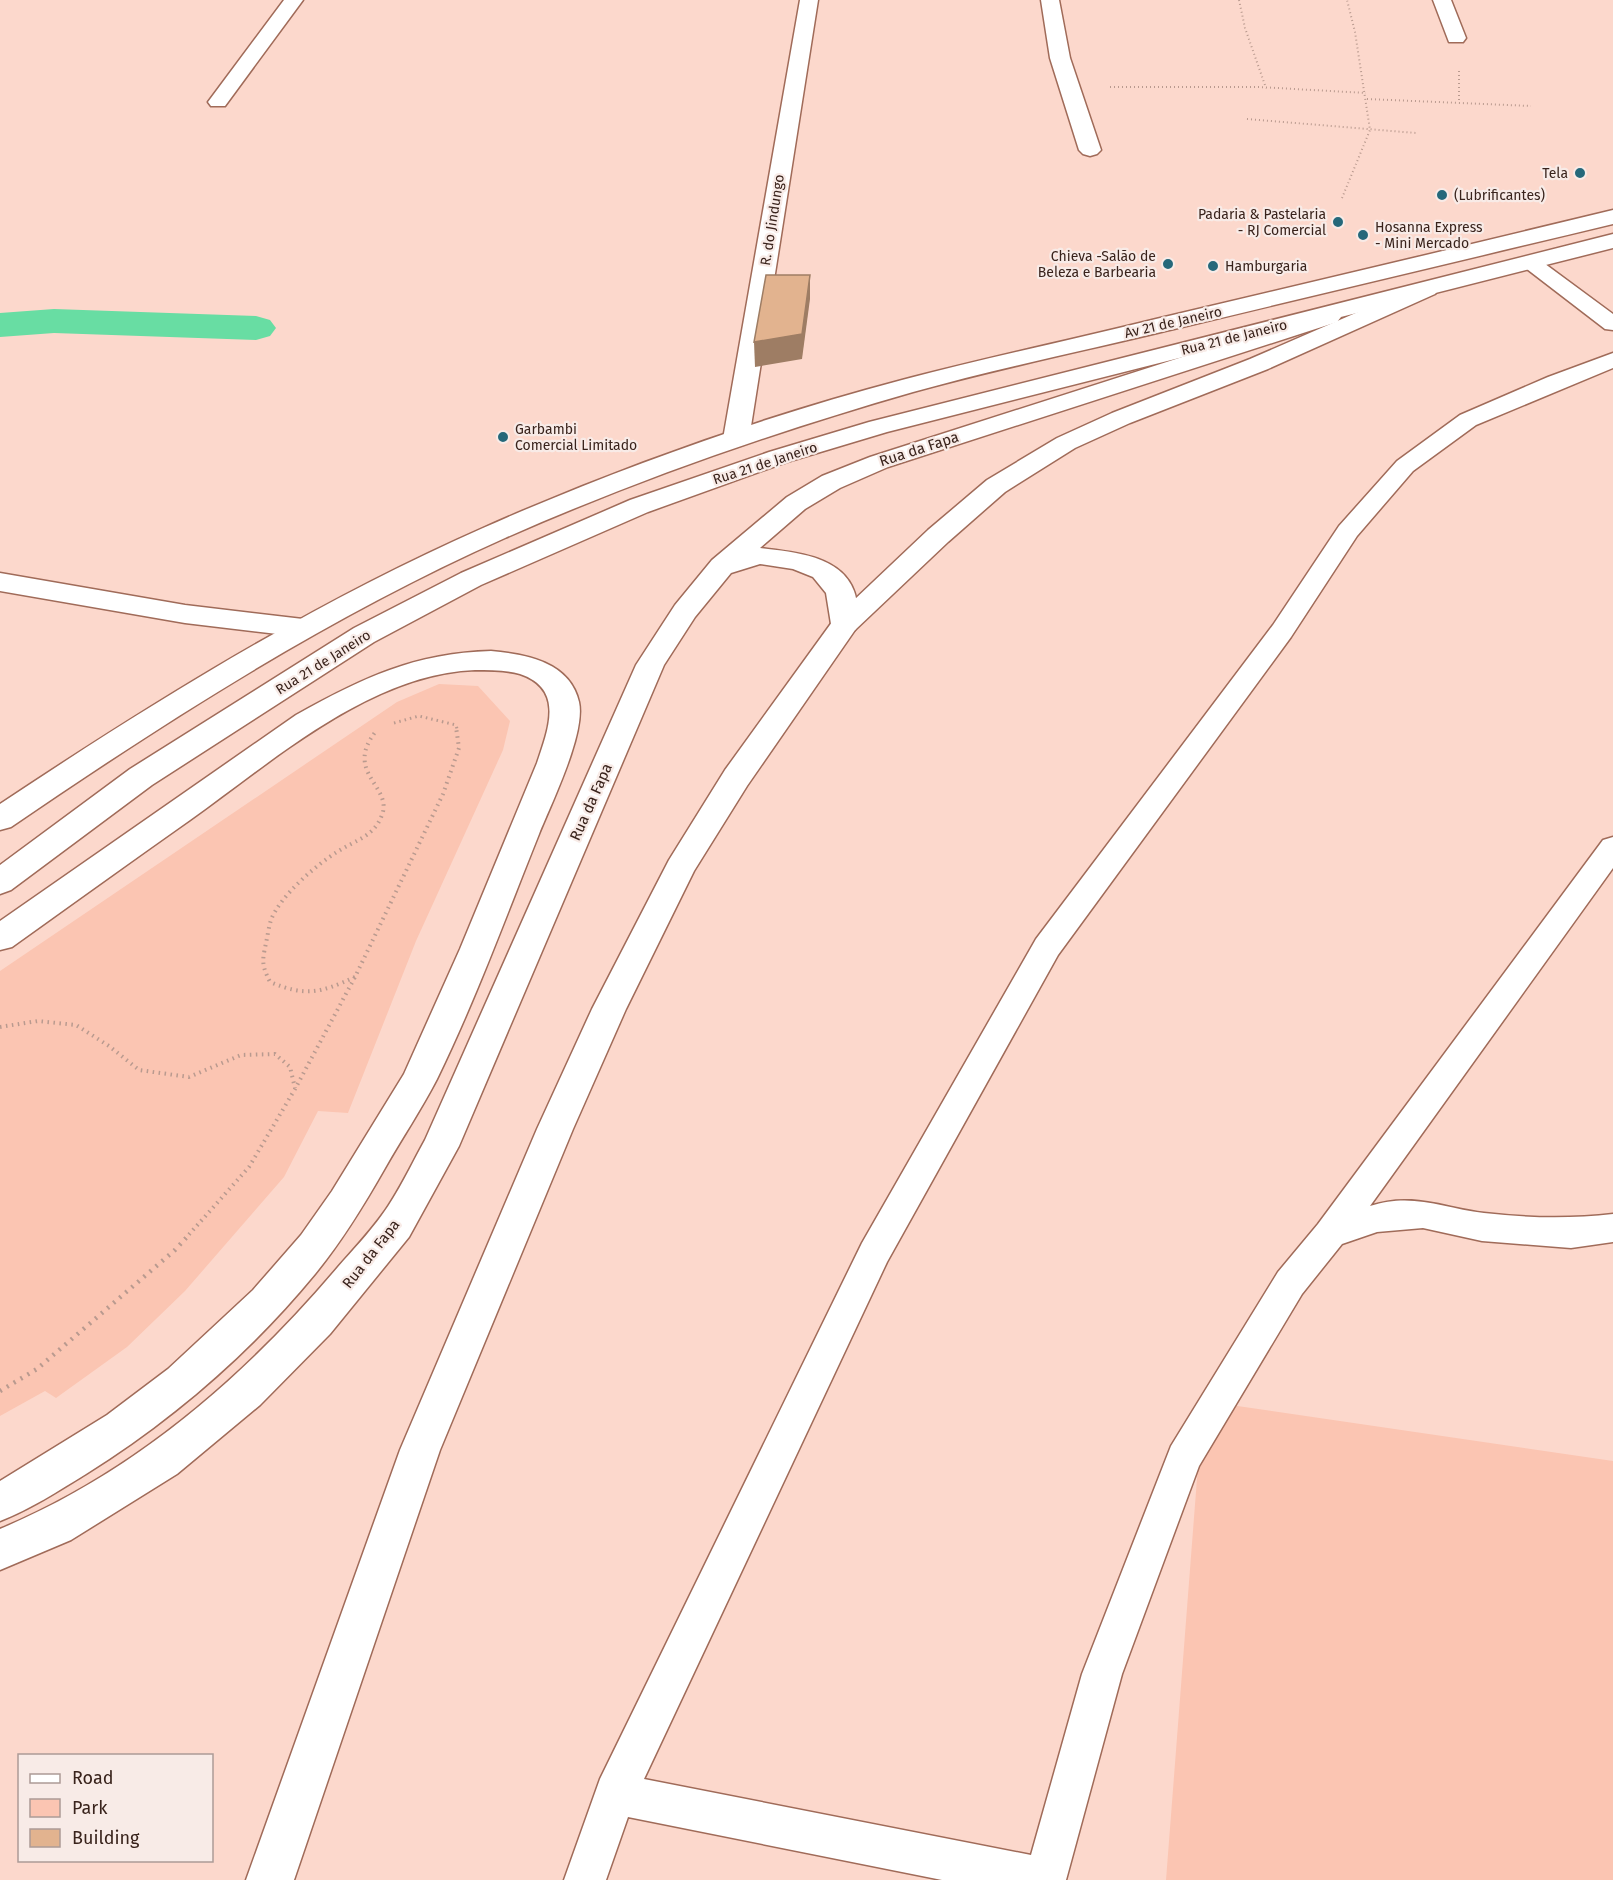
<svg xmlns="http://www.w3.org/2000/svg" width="1613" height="1880" font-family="'Fira Sans',sans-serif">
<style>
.green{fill:#fbc5b2}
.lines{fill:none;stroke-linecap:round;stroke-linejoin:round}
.canal{fill:#68dda3;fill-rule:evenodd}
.service-casing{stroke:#a06b59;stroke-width:3}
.minor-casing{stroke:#a06b59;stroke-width:3}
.tertiary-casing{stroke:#a06b59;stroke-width:3}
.secondary-casing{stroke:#a06b59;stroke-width:3}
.primary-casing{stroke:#a06b59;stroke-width:3}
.path-far3{stroke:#b99a8f;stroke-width:2;stroke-dasharray:1 3;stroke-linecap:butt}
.path-far2{stroke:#b99a8f;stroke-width:3;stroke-dasharray:1.5 4;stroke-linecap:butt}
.path-far1{stroke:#b99a8f;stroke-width:4;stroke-dasharray:1.5 4.5;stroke-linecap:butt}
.path{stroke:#b99a8f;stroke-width:4.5;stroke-dasharray:2 6;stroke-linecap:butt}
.service{fill:#fff;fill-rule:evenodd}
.minor{fill:#fff;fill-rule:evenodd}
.tertiary{fill:#fff;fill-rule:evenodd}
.secondary{fill:#fff;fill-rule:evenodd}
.primary{fill:#fff;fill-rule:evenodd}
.shaded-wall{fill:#9e7d64}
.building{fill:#e2b38f;stroke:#9e7d64;stroke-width:1.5}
.poi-dot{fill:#25687a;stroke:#f8ebe7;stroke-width:2}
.labels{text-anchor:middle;stroke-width:4.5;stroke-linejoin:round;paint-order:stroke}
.far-poi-label{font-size:14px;fill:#39231c;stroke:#f8ebe7;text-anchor:start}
.far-street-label{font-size:14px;fill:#39231c;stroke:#f8ebe7}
.street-label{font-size:15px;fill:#39231c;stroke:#f8ebe7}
</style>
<rect width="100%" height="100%" fill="#fcd8cc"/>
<path class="green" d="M439,684L478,686L510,721L503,750L416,941L348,1113L318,1111L284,1177L185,1291L127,1347L56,1398L45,1391L0,1416V971L397,702Z
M1203,1401L1613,1461V1880H1166Z"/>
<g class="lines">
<path class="canal" d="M54,309L256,316L270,320L276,328L270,336L256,340L54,333L0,337V313Z"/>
<g class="service-casing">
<path id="service" d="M1530,256L1537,258L1613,314V330L1605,329L1523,266L1520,262L1523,258Z
M1613,353V368L1476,425L1413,471L1357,536L1291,637L1058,955L887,1262L644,1779L1031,1855L1082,1674L1171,1446L1278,1272L1318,1224L1603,840L1613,837V868L1370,1206C1412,1192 1443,1208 1484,1213C1527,1218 1570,1219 1613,1214V1242L1571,1248L1482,1241L1423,1228L1377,1232L1342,1244L1302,1294L1199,1466L1122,1674L1066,1880H942L628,1817L606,1880H564L600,1779L862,1243L1036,939L1273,625L1339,526L1397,461L1460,415L1548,377Z"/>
</g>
<g class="minor-casing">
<path id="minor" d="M284,0H303L225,106H211L208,102L211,98Z
M800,0H818L749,439L745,444L736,447L727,444L723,439Z
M1041,0H1059L1070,58L1101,150L1097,154L1090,156L1083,154L1079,150L1050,58Z
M1433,0H1451L1466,38L1463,42H1449Z
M0,573L185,605L303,619L313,622L317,628L313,634L303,637L185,623L0,591Z"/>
</g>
<g class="tertiary-casing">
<path id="tertiary" d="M1427,282L1435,284L1439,289L1435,294L1268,369L1130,423L1075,448L1005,492L948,542L855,630L747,786L694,871L626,1009L573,1129L440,1450L294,1880H246L400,1450L537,1129L592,1009L669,860L725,770L835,618L928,530L987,480L1057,438L1112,413L1250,359Z"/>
</g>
<g class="secondary-casing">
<path id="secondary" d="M1329,310L1337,312L1341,317L1337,322L888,467L840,488L805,509L760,548C792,552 841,555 854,591C858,601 857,614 859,624L855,630L845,633L835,630L831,624L826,593L813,577L793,569L760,564L731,573L695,617L664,665L459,1146L409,1237L330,1334L260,1405L177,1474L71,1540L0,1570V1529C134,1473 245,1377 338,1267C353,1250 369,1233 382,1215C399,1192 411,1165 425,1140L636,665L675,605L712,560L787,497L822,476L870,457Z
M491,651C526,654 570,662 579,702C586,733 551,804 539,834C506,916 476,999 437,1079C421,1110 402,1138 385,1168C364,1205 342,1241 315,1274C250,1353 172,1420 86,1474C58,1491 31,1509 0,1521V1481L107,1415L168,1369L253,1290L301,1235L332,1191L404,1074L460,949L537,763C548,730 565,689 520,674C506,670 490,670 475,670C369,674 272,762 190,820C130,862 71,905 12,947L0,950V921L296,715C362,678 415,653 491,651Z"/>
</g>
<g class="primary-casing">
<path id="primary" d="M1613,210V224C1467,259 1321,294 1174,329C1087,350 999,368 913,392C774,432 636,480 505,538C330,616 169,719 11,827L0,830V804C155,701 313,603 483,528C616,469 762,417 902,380C986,358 1071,340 1156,319C1308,283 1461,247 1613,210Z
M1613,234V248L887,432L787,462L648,512L481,585L374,642L152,785L11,890L0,894V865L130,769L354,628L461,573L630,500L769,452L869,422Z"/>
</g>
<path class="path-far3" d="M1239,0L1245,28L1266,88
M1459,71V103
M1110,87H1259L1366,93
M1367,99L1531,106
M1247,119L1416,133
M1342,198L1370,130L1355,32L1347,0"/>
<path class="path-far2" d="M394,723L419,716L456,725L457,729"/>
<path class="path-far1" d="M355,977C320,993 306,997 270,982C260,962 263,959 267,938C268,933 269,926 271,920C280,896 316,865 337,852C355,840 374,837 382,815C393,786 343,773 376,731
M0,1027L38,1021L76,1025L109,1046L139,1070L189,1077L241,1055L275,1054L290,1067L295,1088
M185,1239L249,1167L295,1089L355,977L443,794L459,748L456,727"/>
<path class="path" d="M0,1391L37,1369L175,1250L186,1238"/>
<use href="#service" class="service"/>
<use href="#minor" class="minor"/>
<use href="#tertiary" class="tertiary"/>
<use href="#secondary" class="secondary"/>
<use href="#primary" class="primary"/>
</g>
<path class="shaded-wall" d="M810,275V299L802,359L755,367L754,342Z"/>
<path class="building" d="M766,275H810L802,334L754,342Z"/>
<g class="poi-dot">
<circle cx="1580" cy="173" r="6"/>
<circle cx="1442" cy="195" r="6"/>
<circle cx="1338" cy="222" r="6"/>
<circle cx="1363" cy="235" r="6"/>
<circle cx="1168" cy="264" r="6"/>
<circle cx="1213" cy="266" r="6"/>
<circle cx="503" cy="437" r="6"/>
</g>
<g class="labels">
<g class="far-poi-label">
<text x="1568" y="178" text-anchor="end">Tela</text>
<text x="1454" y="200">(Lubrificantes)</text>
<text x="1326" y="219" text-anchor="end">Padaria &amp; Pastelaria<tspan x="1326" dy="16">- RJ Comercial</tspan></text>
<text x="1375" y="232">Hosanna Express<tspan x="1375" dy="16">- Mini Mercado</tspan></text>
<text x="1156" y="261" text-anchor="end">Chieva -Salão de<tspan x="1156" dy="16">Beleza e Barbearia</tspan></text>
<text x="1225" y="271">Hamburgaria</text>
<text x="515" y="434">Garbambi<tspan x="515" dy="16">Comercial Limitado</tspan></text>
</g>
<g class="far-street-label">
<text transform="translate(772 220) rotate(-81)" y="5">R. do Jindungo</text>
<text transform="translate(1173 322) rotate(-13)" y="5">Av 21 de Janeiro</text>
<text transform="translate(1234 337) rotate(-14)" y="5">Rua 21 de Janeiro</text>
<text transform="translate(765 463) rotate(-18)" y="5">Rua 21 de Janeiro</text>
<text transform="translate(323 662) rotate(-32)" y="5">Rua 21 de Janeiro</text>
</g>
<g class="street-label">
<text transform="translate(919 449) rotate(-18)" y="5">Rua da Fapa</text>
<text transform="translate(591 802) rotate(-66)" y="5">Rua da Fapa</text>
<text transform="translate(371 1254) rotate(-52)" y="5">Rua da Fapa</text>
</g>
</g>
<rect x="18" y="1754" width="195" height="108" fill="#f8ebe7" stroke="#ac9b96" stroke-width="1.5"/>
<rect x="30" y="1774" width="30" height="9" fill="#ffffff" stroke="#ac9b96" stroke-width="1.5"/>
<text x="72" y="1784" font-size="18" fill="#39231c">Road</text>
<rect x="30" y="1799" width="30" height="18" fill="#fbc5b2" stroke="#ac9b96" stroke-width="1.5"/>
<text x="72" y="1814" font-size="18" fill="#39231c">Park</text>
<rect x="30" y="1829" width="30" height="18" fill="#e2b38f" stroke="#ac9b96" stroke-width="1.5"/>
<text x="72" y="1844" font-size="18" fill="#39231c">Building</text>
</svg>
